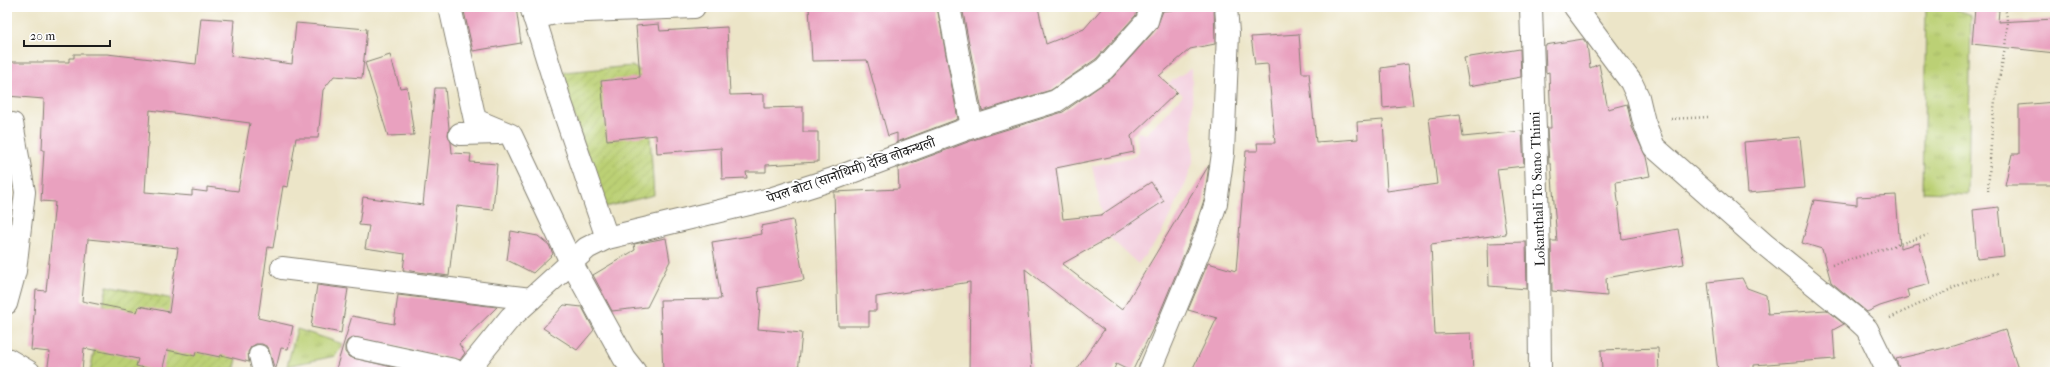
<svg xmlns="http://www.w3.org/2000/svg" width="2062" height="379" font-family="'IM FELL French Canon','Noto Serif Devanagari',serif">
<style>
.built{fill:#f3cfde}
.grass{fill:url(#grass-tufts);stroke:#6c7648}
.garden{fill:url(#garden-furrows);stroke:#6c7648}
.building{fill:#e9a1bf;fill-rule:evenodd}
.lines{fill:none;stroke-linecap:round;stroke-linejoin:round}
.pedestrian-casing{stroke:#848072;stroke-width:22}
.minor-casing{stroke:#848072;stroke-width:24}
.secondary-casing{stroke:#848072;stroke-width:24}
.path{stroke:#848072;stroke-width:2.5;stroke-dasharray:1 3;stroke-linecap:butt}
.pedestrian{stroke:#fff;stroke-width:20}
.minor{stroke:#fff;stroke-width:22}
.secondary{stroke:#fff;stroke-width:22}
.labels{text-anchor:middle;stroke-width:4;stroke-linejoin:round;paint-order:stroke}
.street-label{font-size:14px;fill:#1c1c1c;stroke:#fff}
</style>
<defs>
<pattern id="grass-tufts" width="24" height="20" patternUnits="userSpaceOnUse"><rect width="24" height="20" fill="#bbd074"/><path d="M3 7l-1-3M5 7V3M7 7l1-3M15 17l-1-3M17 17v-4M19 17l1-3" fill="none" stroke="#a0b264"/></pattern>
<pattern id="garden-furrows" width="10" height="10" patternUnits="userSpaceOnUse"><rect width="10" height="10" fill="#bbd074"/><path d="M-1 1l2-2M0 10L10 0M9 11l2-2" fill="none" stroke="#a0b264"/></pattern>
</defs>
<rect width="100%" height="100%" fill="#fff"/>
<filter id="ink" filterUnits="userSpaceOnUse"><feTurbulence type="fractalNoise" baseFrequency=".025" numOctaves="2"/><feDisplacementMap in="SourceGraphic" scale="8" xChannelSelector="R" yChannelSelector="G"/><feConvolveMatrix kernelMatrix="1 2 1 2 8 2 1 2 1" color-interpolation-filters="sRGB"/></filter>
<filter id="wash" filterUnits="userSpaceOnUse"><feTurbulence type="fractalNoise" baseFrequency=".012" numOctaves="4" result="noise"/><feDisplacementMap in="SourceGraphic" scale="16" xChannelSelector="R" yChannelSelector="G"/><feGaussianBlur stdDeviation="0.9" result="paint"/><feColorMatrix in="noise" values="0 0 0 0 0 0 0 0 0 0 0 0 0 0 0 0 0 1.4 0 .05"/><feComposite in="paint" operator="in"/></filter>
<g filter="url(#wash)">
<rect width="100%" height="100%" fill="#ece5c8"/>
<path class="built" d="M1192,68L1193,162L1186,183L1160,236L1138,264L1106,234L1092,166L1135,156L1138,152L1137,132L1146,134L1183,95L1168,83Z"/>
<path class="grass" d="M1926,8H1951L1971,15L1968,194L1923,192Z
M297,329L343,344H344L335,356L287,366Z"/>
<path class="garden" d="M632,66L646,74L654,195L605,207L566,91L564,72Z
M107,286L183,301L246,318L234,372H90Z"/>
<g id="blocks">
<path class="building" d="M463,7H516L521,43L473,51Z
M809,7H937L958,119L897,142V133L888,136L867,60L812,61Z
M962,7H1038L1046,44L1084,29L1103,7H1138L1136,15L1096,59L1051,90L982,111Z
M1201,7H1214L1215,44L1190,49L1159,76L1177,92L1131,136L1134,152L1056,168L1063,219L1101,215L1151,182L1164,201L1107,239L1062,264L1122,310L1209,165L1204,200L1193,233L1156,322L1132,372L1116,364L1113,372H1075L1104,330L1025,269L1032,372H969L970,282L876,297V311H869V326H838L834,192L899,189L898,168L976,139L1063,112L1113,77L1156,29L1163,11Z
M1975,8L1999,10L1998,22L2055,19V53L1972,44Z
M201,18L234,20L231,56L292,64L296,23L367,29L362,78L334,76L323,90L318,138H296L288,187L283,186L273,248L268,247L258,318L293,326L288,349L281,348L276,368L274,367L268,347L262,344H256L251,347L248,352L249,362L221,355L220,357L196,352L195,356L167,350L162,372L136,366L138,359L84,348L82,372H47L50,352L31,350L36,290L46,291L55,202L41,201L44,150H42L44,99L7,96V62H69V58H74V54H107L196,64ZM150,110L250,123L238,191L207,187V192L192,190V196L145,192ZM88,239L178,248L169,312L139,306L137,312L82,301Z
M659,24L660,31L727,27L730,95L764,94V108L803,107V132H818V162L766,165V172H746L747,178L722,179L721,148L657,153L656,135L607,140L601,81L640,77L636,26Z
M1299,34L1302,73H1309L1316,142L1358,139L1357,122L1383,120L1387,191L1437,184L1429,118L1460,114L1463,137L1522,131L1524,166L1497,169L1506,234L1431,244L1435,334L1471,333L1473,372H1191L1217,318L1188,310L1208,263L1236,271L1246,151H1258L1257,143H1275L1268,64L1255,65L1251,37Z
M1583,39L1587,44L1590,68L1599,64L1608,109L1627,104L1632,127L1646,157L1650,176L1616,182L1622,239L1678,229L1684,264L1606,278L1607,296L1552,291L1551,241H1557L1551,164H1549L1547,128H1551L1549,72L1546,73L1545,45Z
M1520,49L1521,77L1469,86L1464,58Z
M390,55L400,88L407,87L414,135L388,136L365,63Z
M1408,64L1413,105L1383,108L1381,68Z
M435,88H445L449,128L448,135L451,142L452,153L471,154L470,162L497,164L493,210L457,206L449,276L403,270L405,254L365,248L369,226L359,225L363,197L423,205Z
M2055,102V185H2005L2012,154H2019V105Z
M1800,137L1805,188L1748,193L1744,142Z
M1896,195L1900,248L1919,243L1930,284L1907,290L1909,297L1880,306L1867,312L1831,282L1822,249L1802,243L1814,200L1857,205V197Z
M1999,207L2004,256L1977,259L1973,210Z
M793,220L804,280L758,288L760,305L758,329L802,333L798,372H663L660,300L721,299L712,242L762,234L761,226Z
M511,231L538,236L549,245L553,254L533,273L507,260Z
M666,238L670,261L647,307L612,311L593,275L635,250L634,244Z
M1526,242L1527,289L1489,286L1488,243Z
M1742,278L1747,288L1766,295L1768,314L1826,310L1844,324L1833,330L1835,359L1754,365V372H1718L1708,282Z
M317,285L348,289L341,333L311,327Z
M398,295L497,307L459,344L465,353L460,360L353,337L347,341L345,346V352L349,357L413,372H335L352,316L394,324Z
M564,305L582,307L594,330L577,350L543,328Z
M2005,330L2019,372H1900L1896,359L1954,346Z
M1658,348L1659,372H1602L1601,350Z"/>
</g>
</g>
<g filter="url(#ink)">
<use href="#blocks" fill-opacity="0" stroke="#848072" stroke-width="1"/>
<g class="lines">
<g class="pedestrian-casing">
<path id="pedestrian" d="M7,122L13,123L25,192L16,271L7,304
M356,348L454,369L457,372
M259,355L263,372"/>
</g>
<g class="minor-casing">
<path id="minor" d="M450,7L475,120L511,135L571,262L624,358L635,372
M531,7L559,97L607,238
M949,7L972,127
M1531,7L1539,254L1540,372
M1575,7L1631,82L1638,97L1644,122L1654,147L1764,244L1853,316L1867,329L1888,372
M534,18L559,12L694,7
M460,134L499,133
M282,268L531,299
M7,359L29,372
M1149,372L1205,237L1216,203L1223,153L1228,33L1226,7"/>
</g>
<g class="secondary-casing">
<path id="secondary" d="M466,372L510,318L587,248L607,238L770,199L833,179L972,127L1056,101L1104,69L1147,21L1151,7"/>
</g>
<path class="path" d="M1671,119L1708,117
M1988,191C1990,164 1991,136 1994,109C1996,85 2014,25 2004,7
M1832,265L1928,235
M1890,318L1970,280L1998,273"/>
<use href="#pedestrian" class="pedestrian"/>
<use href="#minor" class="minor"/>
<use href="#secondary" class="secondary"/>
</g>
</g>
<g class="labels">
<g class="street-label">
<text transform="translate(851 170) rotate(-19)" y="5">पेपल बोटा (सानोथिमी) देखि लोकन्थली</text>
<text transform="translate(1537 189) rotate(-92)" y="5">Lokanthali To Sano Thimi</text>
</g>
</g>
<rect width="2062" height="379" fill="none" stroke="#fff" stroke-width="24"/>
<path d="M24 40v6h86v-6" fill="none" stroke="#1c1c1c" stroke-width="2"/>
<text x="30" y="40" font-size="12" fill="#1c1c1c" stroke="#ffffff" stroke-width="3" paint-order="stroke">20 m</text>
</svg>
